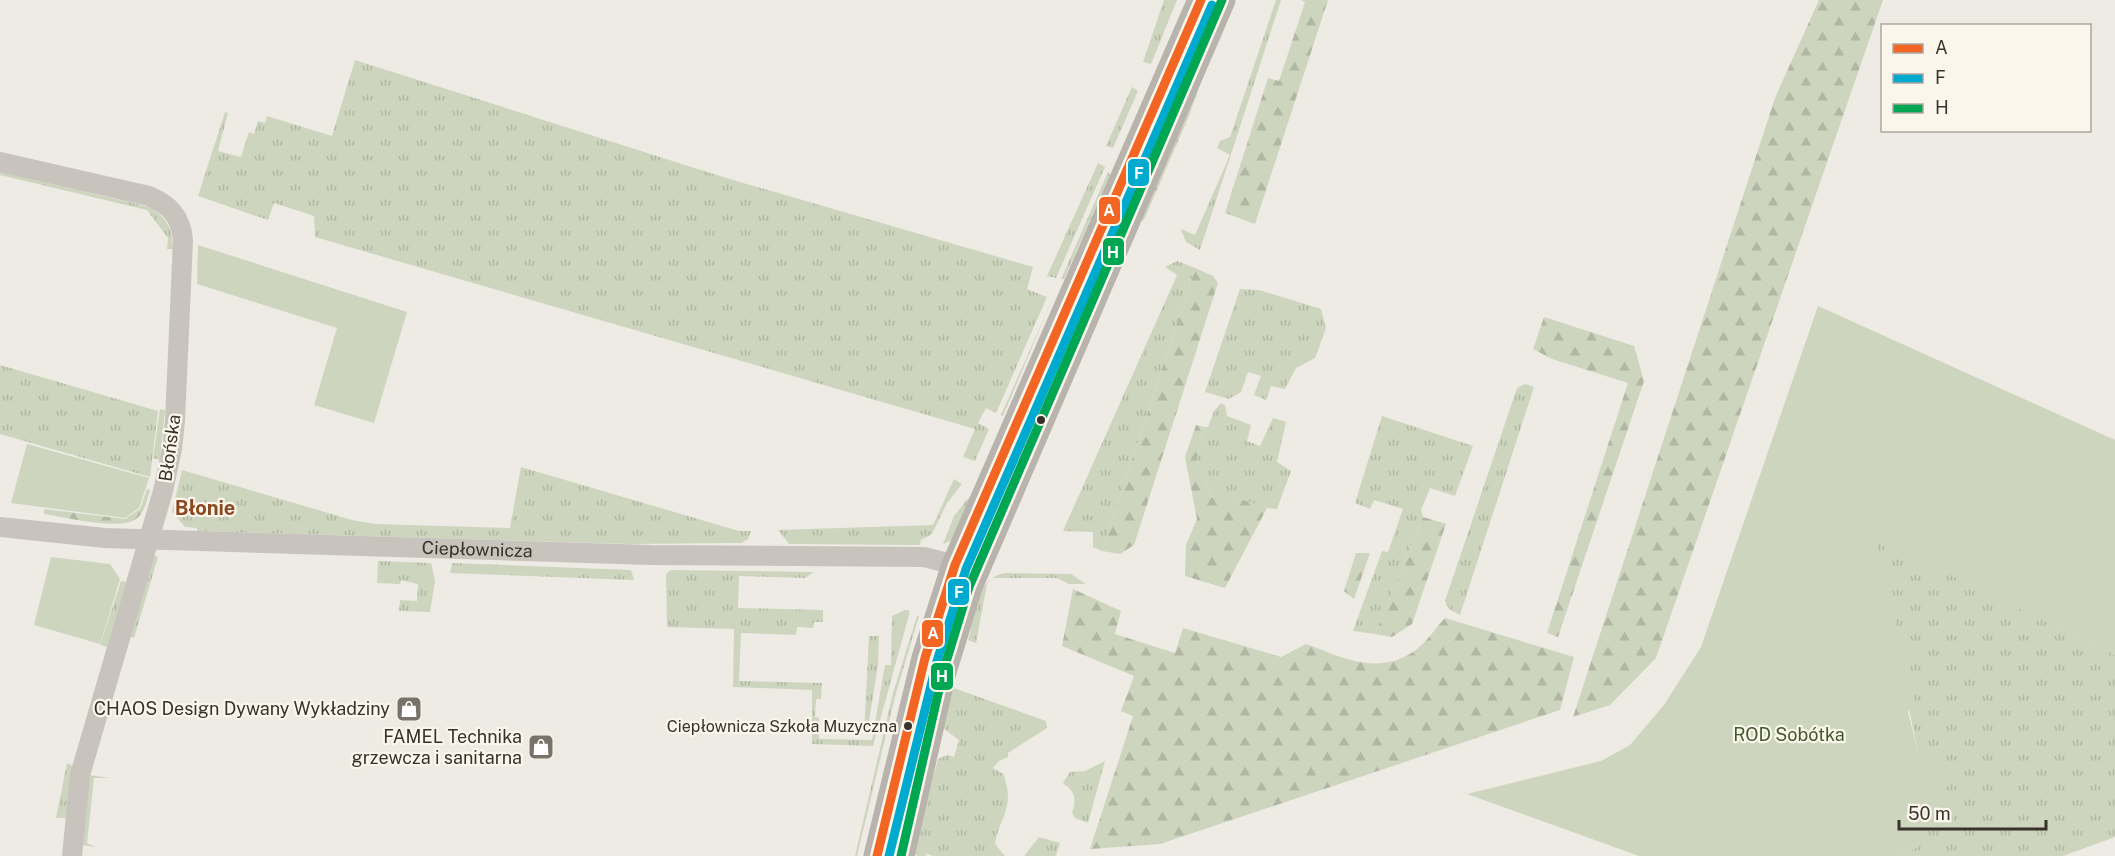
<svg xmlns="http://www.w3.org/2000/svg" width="2115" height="856" font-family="'Public Sans',sans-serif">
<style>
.grass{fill:url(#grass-tufts)}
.forest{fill:url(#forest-firs)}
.garden{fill:#cdd5be}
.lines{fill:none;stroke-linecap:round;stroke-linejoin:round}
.street{stroke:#c8c3bc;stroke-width:20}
.secondary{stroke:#b8b3ac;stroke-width:27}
.bus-1-casing{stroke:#faf6ec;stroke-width:14}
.bus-2-casing{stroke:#faf6ec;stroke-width:14}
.bus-3-casing{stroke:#faf6ec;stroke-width:14}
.bus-1{stroke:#f26522;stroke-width:9}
.bus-2{stroke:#00a9ce;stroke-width:9}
.bus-3{stroke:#00a651;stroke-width:9}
.bus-dot{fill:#39312a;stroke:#faf6ec;stroke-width:2}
.labels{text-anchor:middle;stroke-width:4.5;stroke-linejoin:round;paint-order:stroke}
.bus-label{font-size:16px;fill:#39312a;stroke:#faf6ec;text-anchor:end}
.street-label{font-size:18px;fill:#39312a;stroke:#faf6ec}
.poi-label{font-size:18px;fill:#39312a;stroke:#faf6ec;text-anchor:end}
.park-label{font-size:18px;fill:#43582d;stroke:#faf6ec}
.neighbourhood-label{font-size:20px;font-weight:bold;fill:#8a4821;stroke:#faf6ec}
.line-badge{stroke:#faf6ec;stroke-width:2}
.badge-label{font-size:16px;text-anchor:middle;font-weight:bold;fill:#fff}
</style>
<defs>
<pattern id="grass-tufts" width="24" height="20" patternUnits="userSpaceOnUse" patternTransform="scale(1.5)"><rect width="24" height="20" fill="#cdd5be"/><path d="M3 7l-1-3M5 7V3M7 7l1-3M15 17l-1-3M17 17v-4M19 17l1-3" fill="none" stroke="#b1b7a3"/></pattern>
<pattern id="forest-firs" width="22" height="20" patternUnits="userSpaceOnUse" patternTransform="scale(1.5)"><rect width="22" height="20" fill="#cdd5be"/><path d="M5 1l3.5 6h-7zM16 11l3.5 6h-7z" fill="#b1b7a3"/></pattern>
</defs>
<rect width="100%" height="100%" fill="#eeebe4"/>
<path class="grass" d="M1164,0H1177L1151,64L1143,62Z
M1276,0H1281L1200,250L1186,242L1181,229L1195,235L1230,155L1217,148L1220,141L1230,137Z
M1223,18L1189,116L1143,222L1140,214Z
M355,60L723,177L1033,267L1027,289L1047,297L996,413L986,408L978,423L989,429L975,461L963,457L975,429L315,237L314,216L274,203L268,220L198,196L225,112L228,113L218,151L241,157L249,132L254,134L258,121L265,123L267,116L332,136Z
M1132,87L1138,91L1113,148L1106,146Z
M1098,163L1105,167L1056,278L1047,276Z
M0,172L150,207C167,218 173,229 173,249H167L168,238L147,210L0,175Z
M1108,172L1110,175L1064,279H1061Z
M1177,261L1195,268L1102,551L1093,547V532L1063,531L1177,275L1165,267Z
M1240,289L1259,290L1321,309L1326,328L1315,358L1296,368L1285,389L1271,386L1266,400L1254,395L1261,376L1248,372L1241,392L1229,399L1205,392Z
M1052,300L1003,416L1001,415Z
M0,365L158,411L150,477L0,434Z
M1525,384L1534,387L1460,615L1449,609L1445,601L1517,388Z
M1221,403L1225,405L1227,416L1251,425L1247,441L1260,446L1273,418L1286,422L1277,462L1291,471L1277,509C1250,508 1239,490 1211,498L1197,459L1204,427H1208L1214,411Z
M160,409L165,410L160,460L153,458Z
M1382,416L1473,446L1455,496L1430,488L1421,510L1423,517L1375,634L1353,631L1382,551L1388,552L1403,509L1374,500L1370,509L1355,503Z
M521,467L739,531H751L748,539L741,543L629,544L197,531V528L185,527L172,512L182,470L352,520L375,524L510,528Z
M954,479L962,484L947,503L932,534L921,540L920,545L789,544L778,530L933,525Z
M970,496L971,500L952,540L943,544L954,516Z
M1874,537L2115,655V837L2063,856H1899L1919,846L1918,753Z
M153,555L158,557L134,638L129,636Z
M378,561L431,563L435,581L430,612L399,611L400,600L417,601L418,584L401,580L400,584L377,583Z
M452,563L631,570L634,580L450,573Z
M671,570L814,572L805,578L739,576L738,608L823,610V622H814L813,628L797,627L796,635L741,633L739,681L822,683L821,699H816L815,717L819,718V739L872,740L885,665H891L892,616L905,610L910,611L873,746L812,744V690L733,687L734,629L667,627L666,574Z
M1005,573L1071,574L1086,584H1069L1057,578H992L987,584L976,643L968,640L971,629L968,627C976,605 979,578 1005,573Z
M121,581L126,582L107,647L100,645Z
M917,616H919L896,693L857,856H855L893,693Z
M869,636H879L878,665L867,734H864Z
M951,687L1046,721L1047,728L1008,753V757L999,761L993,768L1003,774C1016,807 1000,815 995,844L1005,856H933L925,853L927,856H917L913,853L938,759L947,755L954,757L959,740L943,728Z
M1105,761L1088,823L1075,818L1072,813C1077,798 1075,792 1063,783L1070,772L1085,771Z
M67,763L73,766L66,818H56Z
M89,775L110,778H94L87,843L96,847L82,845Z
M1039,837L1060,843L1056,856H1024Z"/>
<path class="forest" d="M1301,0H1328L1255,224L1225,213L1268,78L1279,81L1305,2Z
M1819,0H1883L1656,658L1610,705L1573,717L1775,98Z
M1195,268L1213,276L1218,283L1134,545L1120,554L1102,551Z
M1544,317L1634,346L1644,381L1558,637L1547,633L1628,383L1552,359L1533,349Z
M1196,425L1204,427L1197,459L1211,498L1226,494L1267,508L1225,588L1185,576L1186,545L1197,519L1185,457Z
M147,489L150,490C147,500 145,512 136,519C121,531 64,517 44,514V509L125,519L140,509Z
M1423,517L1446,524L1412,624L1392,637L1375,634Z
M1356,553H1370L1354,599L1344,591Z
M1073,589L1121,611L1115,634L1175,653L1183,628L1281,657L1306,644C1342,657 1376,676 1413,652C1425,644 1435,629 1445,618L1574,657L1560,710L1160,844L1090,849L1133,716L1121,711L1134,676L1062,646Z"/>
<path class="garden" d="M198,245L407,312L374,423L314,405L337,328L197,284Z
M1818,306L2115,440V655L1875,538L1914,697L1908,712L1918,753L1952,776L1919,846L1899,856H1639L1467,794L1601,761L1630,745L1664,705L1701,647Z
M27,444L149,478L139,508L125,518L11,503Z
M51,557L110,564L120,579L100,644L34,625Z"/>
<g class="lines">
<g class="street">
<path d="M0,162L149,196C170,205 181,217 183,240L175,421L172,449L163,491L80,775L72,856"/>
<path id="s1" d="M0,527L105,538L651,555L924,557L955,565L961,576"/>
</g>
<path class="secondary" d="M877,856L925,658L955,565L1201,0
M901,856L943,672L969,587L1222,0"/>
<g class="bus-1-casing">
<path id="bus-1" d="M877,856L925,658L955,565L1201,0"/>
</g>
<g class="bus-2-casing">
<path id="bus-2" d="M889,856L937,661L966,569L1212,5"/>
</g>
<g class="bus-3-casing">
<path id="bus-3" d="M901,856L943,672L969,587L1222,0"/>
</g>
<use href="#bus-1" class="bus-1"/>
<use href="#bus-2" class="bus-2"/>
<use href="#bus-3" class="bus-3"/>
</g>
<defs>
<g id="shop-square" transform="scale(1.35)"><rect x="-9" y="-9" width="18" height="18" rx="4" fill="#78726b" stroke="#faf6ec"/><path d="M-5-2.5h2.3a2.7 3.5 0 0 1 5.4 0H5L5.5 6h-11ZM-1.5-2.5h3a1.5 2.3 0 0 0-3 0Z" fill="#fff"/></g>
</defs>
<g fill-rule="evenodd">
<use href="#shop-square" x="409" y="709"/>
<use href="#shop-square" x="541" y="747"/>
</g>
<g class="bus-dot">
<circle cx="1041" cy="420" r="5"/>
<circle cx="908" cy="726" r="5"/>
</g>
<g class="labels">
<g class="bus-label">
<text x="897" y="732">Ciepłownicza Szkoła Muzyczna</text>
</g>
<g class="street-label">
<text transform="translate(170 448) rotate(-82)" y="6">Błońska</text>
<text dy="6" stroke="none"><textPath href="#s1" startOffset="478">Ciepłownicza</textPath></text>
</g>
<g class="poi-label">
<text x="390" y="715">CHAOS Design Dywany Wykładziny</text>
<text x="522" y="743">FAMEL Technika<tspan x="522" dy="21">grzewcza i sanitarna</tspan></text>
</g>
<g class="park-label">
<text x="1789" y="741">ROD Sobótka</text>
</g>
<g class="neighbourhood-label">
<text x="205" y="515">Błonie</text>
</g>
</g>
<g class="line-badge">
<rect x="1127" y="158" width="23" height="29" rx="6" fill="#00a9ce"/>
<rect x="1098" y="196" width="23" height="29" rx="6" fill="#f26522"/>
<rect x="1102" y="237" width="23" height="29" rx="6" fill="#00a651"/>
<rect x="947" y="578" width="23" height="28" rx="6" fill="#00a9ce"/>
<rect x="921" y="619" width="23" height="29" rx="6" fill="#f26522"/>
<rect x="930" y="662" width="24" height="29" rx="6" fill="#00a651"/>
</g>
<g class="badge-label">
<text x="1139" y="179">F</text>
<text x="1109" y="216">A</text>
<text x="1113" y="258">H</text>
<text x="959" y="598">F</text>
<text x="933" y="639">A</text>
<text x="942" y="682">H</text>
</g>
<rect x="1881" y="24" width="210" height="108" fill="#faf6ec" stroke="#ada79e" stroke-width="1.5"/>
<rect x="1893" y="44" width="30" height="9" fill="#f26522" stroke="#ada79e" stroke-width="1.5"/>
<text x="1935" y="54" font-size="18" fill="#39312a">A</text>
<rect x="1893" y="74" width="30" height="9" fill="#00a9ce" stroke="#ada79e" stroke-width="1.5"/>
<text x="1935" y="84" font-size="18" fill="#39312a">F</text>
<rect x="1893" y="104" width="30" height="9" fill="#00a651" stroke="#ada79e" stroke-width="1.5"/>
<text x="1935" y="114" font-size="18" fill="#39312a">H</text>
<path d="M1899 820v9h147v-9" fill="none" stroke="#39312a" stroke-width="3"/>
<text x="1908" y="820" font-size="18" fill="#39312a" stroke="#faf6ec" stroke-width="4.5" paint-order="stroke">50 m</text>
</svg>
